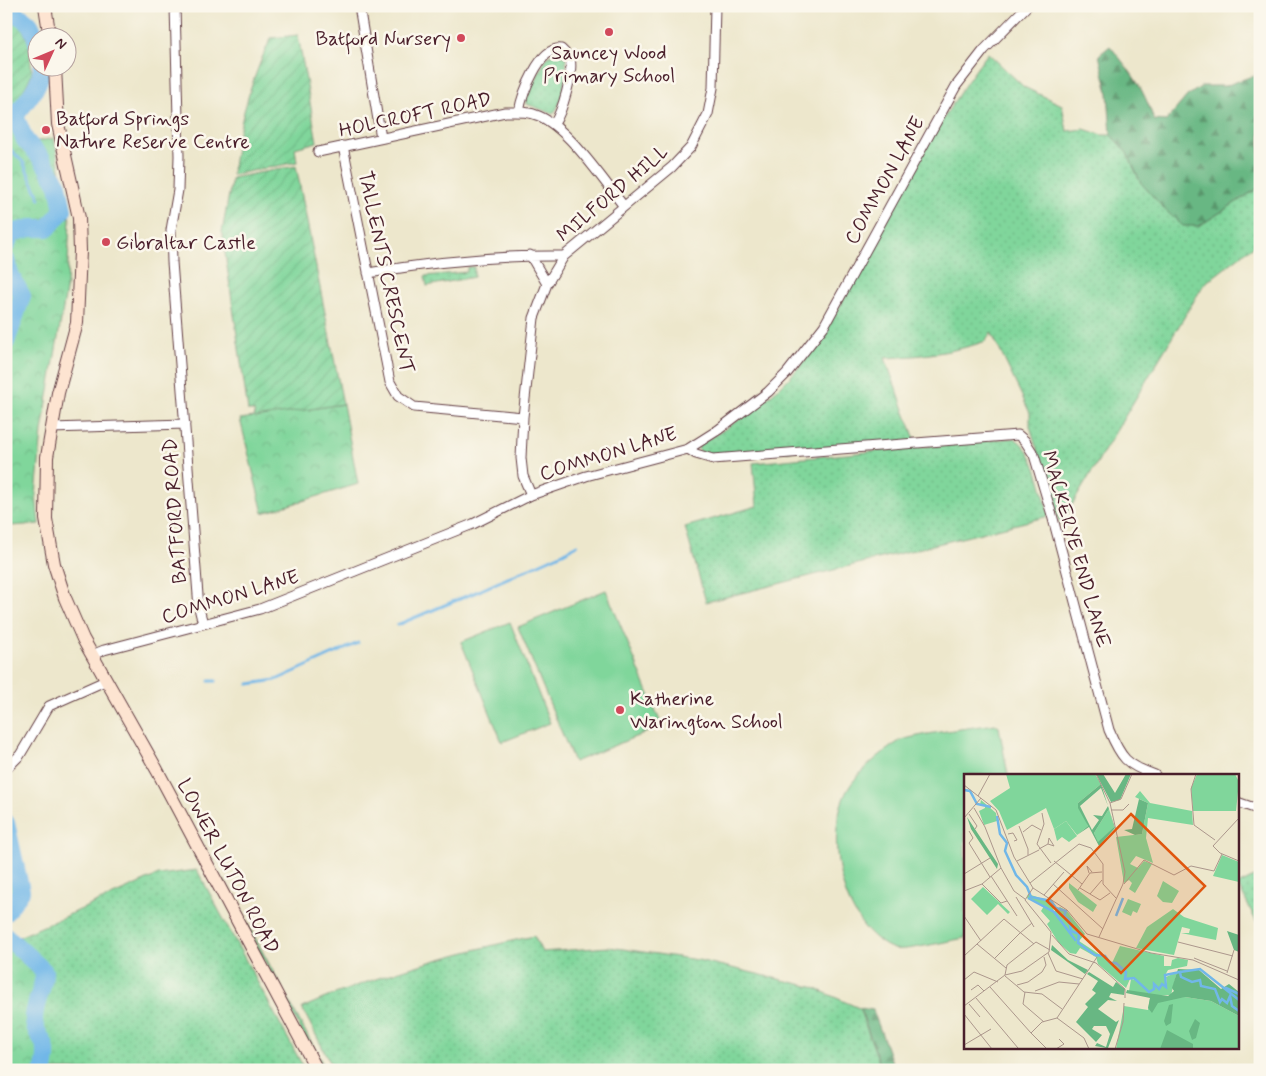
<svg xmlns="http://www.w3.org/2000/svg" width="1266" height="1076" font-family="Mynerve,sans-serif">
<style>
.grass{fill:url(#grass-dots);stroke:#657a63}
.forest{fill:url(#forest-firs);stroke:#596b57}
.park{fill:url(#park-crowns);stroke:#657a63}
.garden{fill:url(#garden-furrows);stroke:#657a63}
.pitch{fill:#80d69b;stroke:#657a63}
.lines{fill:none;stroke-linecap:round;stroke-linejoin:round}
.stream{stroke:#71b7e8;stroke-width:3}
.river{stroke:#71b7e8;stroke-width:18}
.street-casing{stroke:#623d43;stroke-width:11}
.secondary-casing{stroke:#623d43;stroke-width:14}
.street{stroke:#fff;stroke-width:9}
.secondary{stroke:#fde4d1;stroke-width:12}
.poi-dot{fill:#d1495b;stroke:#fbf7ec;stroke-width:2}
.labels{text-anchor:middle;stroke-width:5;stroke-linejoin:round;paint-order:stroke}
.poi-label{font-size:20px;fill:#4a1f2b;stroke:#fbf7ec;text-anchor:start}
.street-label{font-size:20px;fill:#4a1f2b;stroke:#fbf7ec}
.inset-river{fill:none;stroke:#71b7e8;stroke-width:2.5}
.inset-road{fill:none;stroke:#ac978c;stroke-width:1}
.view{fill:#e0560e;fill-opacity:0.15;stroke:#e0560e;stroke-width:2.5}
.inset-edge{fill:none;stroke:#4a1f2b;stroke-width:2.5}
</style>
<defs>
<pattern id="grass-dots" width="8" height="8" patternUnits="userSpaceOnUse" patternTransform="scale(1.25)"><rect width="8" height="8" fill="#80d69b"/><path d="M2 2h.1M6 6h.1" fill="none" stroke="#70b786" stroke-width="1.8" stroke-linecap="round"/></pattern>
<pattern id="forest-firs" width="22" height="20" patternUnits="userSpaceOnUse" patternTransform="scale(1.25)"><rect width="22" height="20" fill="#68b783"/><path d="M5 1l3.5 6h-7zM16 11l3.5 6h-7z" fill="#58946b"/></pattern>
<pattern id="park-crowns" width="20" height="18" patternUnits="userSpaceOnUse" patternTransform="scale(1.25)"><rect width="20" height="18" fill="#80d69b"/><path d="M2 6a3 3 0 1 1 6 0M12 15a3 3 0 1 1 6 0" fill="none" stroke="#70b786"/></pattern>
<pattern id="garden-furrows" width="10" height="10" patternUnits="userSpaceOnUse" patternTransform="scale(1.25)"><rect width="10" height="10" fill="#80d69b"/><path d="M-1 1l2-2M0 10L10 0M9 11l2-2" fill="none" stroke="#70b786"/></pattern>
</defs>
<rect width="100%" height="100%" fill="#fbf7ec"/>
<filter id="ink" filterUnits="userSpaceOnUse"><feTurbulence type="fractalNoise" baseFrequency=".02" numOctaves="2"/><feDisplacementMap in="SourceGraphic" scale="10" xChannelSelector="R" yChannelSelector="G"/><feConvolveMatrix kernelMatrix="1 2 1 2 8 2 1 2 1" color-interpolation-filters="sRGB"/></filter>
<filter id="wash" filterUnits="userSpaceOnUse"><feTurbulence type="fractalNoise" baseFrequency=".0096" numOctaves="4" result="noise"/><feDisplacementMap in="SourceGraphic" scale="20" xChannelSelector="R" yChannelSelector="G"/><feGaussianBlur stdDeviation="1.12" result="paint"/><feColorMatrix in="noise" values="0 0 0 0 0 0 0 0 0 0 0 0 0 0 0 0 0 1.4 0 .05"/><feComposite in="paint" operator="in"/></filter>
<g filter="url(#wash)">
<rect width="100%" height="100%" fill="#ede7cc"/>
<path class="grass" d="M558,52L566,58C568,70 562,106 553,114L527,104L526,98L547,57Z
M988,53L1024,87L1062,105L1067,131L1084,129L1102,135H1111L1127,153L1141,183L1199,226L1260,187V241L1204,284L1060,525L1030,426V413L991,332L986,341C952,353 920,356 885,358L916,442L712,456L700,452L698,448L700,444C737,423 773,398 801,365C826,336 844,298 862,265C902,193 938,118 988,53Z
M467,267H474V277L427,286L425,276L467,272Z
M1014,438C1037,451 1042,491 1049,516L706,602L685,527L757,506L753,463Z
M197,870L305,1070H44C45,1062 48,1054 45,1046C42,1038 35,1030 34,1021C33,1003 43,989 44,971L12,940L158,875Z
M1260,874V929L1238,885Z
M224,880L326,1070H322L223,882Z
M534,936L542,952L609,947L698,960L812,987L859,1008L882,1070H334L302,1008C376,975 455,953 534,936Z"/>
<path class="forest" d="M1110,46C1132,73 1143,87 1154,120L1166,121L1187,96L1202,86H1225L1255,75L1260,66V187L1199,226H1183L1165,210L1141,183L1127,153L1111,135L1108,93L1099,55Z
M860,1008L873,1010L895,1070H882Z"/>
<path class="park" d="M15,110L23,144L54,138L70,220L67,285L42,431L36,495L39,524L10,526L6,520V114Z
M343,404L358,484L263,513L240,419Z
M6,823L21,891L6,912Z
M6,936L44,971C45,988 33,1003 34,1021C34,1030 42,1038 45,1046C48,1054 45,1062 44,1070H6Z"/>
<path class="garden" d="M6,15L19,20L29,44L32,73L15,110L6,114Z
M298,35L317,142L295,148L297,162L232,175C238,126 250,82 271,38Z
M296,166L343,404L255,418L254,411H248L222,232L232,178Z"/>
<path class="pitch" d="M606,590L662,726L574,762L518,627Z
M510,622L550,723L502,742L461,642Z
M995,724L999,727L1008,775H965V938C953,940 902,952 894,949C841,930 822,834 848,789C857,773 882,752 898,742C908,735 977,727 995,724Z"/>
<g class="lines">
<path class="stream" d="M6,145L23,162L40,199
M397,625L481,590L563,553L577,545
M209,681H216
M249,684L276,680L358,643"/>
<path class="river" d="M6,7C28,24 29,15 38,45
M6,245L12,233L31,228H48L63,210L58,185L42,159L25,140L15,116C26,101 40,87 42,68
M6,260L10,274L22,296L6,342
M6,823L21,891L6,912
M6,936L44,971C45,988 33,1003 34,1021C34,1030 42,1038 45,1046C48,1054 45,1062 44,1070"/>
</g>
</g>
<g filter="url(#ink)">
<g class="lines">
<g class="street-casing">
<path id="street" d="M175,6L179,156L178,190L171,230L172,262L199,608L203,624
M359,6L381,138
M519,112C522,94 540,46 561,49L570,58C574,73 562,112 554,124
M343,146L390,382L398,396L414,407L523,417
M318,152L505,112C517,112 528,111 539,116C569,129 602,179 623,205
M530,255L547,284
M368,273C432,262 499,255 564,256
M51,428L185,424
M688,449L696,454L713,459L1018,435L1025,441L1034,455L1052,515L1109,730C1121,758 1126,765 1155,775
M531,495L523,476L521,458L523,417L534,318L547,284L564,256L672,167L691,147L708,114L713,88L715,6
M92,655L104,650L260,609L473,524L531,495L586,476L688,449L718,430L768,392L787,373L824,326L956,86L984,50L1027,6
M6,769L20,755L49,706L105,681
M1237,802L1260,810"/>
</g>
<g class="secondary-casing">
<path id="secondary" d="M45,6L50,38
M55,68L58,124L79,218L80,251L77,323L58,393L47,457L46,519L54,564L65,598L83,639L157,770L317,1070"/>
</g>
<use href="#street" class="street"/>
<use href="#secondary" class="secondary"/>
</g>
</g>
<g class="poi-dot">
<circle cx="609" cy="32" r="5"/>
<circle cx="461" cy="38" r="5"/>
<circle cx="46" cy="130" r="5"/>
<circle cx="106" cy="242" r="5"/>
<circle cx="620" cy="710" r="5"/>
</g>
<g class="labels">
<g class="poi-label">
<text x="451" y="45" text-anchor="end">Batford Nursery</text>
<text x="609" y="59" text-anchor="middle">Sauncey Wood<tspan x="609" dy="23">Primary School</tspan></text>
<text x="56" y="125">Batford Springs<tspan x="56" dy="23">Nature Reserve Centre</tspan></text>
<text x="116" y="249">Gibraltar Castle</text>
<text x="630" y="705">Katherine<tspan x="630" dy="23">Warington School</tspan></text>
</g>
<g class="street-label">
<text transform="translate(415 114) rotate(-12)" y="7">HOLCROFT ROAD</text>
<text transform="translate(884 180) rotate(-61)" y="7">COMMON LANE</text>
<text transform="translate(612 193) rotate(-40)" y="7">MILFORD HILL</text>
<text transform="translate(387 272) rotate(78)" y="7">TALLENTS CRESCENT</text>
<text transform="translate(608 453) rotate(-17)" y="7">COMMON LANE</text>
<text transform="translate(174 511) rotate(-94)" y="7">BATFORD ROAD</text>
<text transform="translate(1077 549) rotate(74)" y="7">MACKERYE END LANE</text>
<text transform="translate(230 596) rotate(-17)" y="7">COMMON LANE</text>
<text transform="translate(229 866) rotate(62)" y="7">LOWER LUTON ROAD</text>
</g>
</g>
<g transform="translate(964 774)">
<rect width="275" height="275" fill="#ede7cc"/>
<path d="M42,0H131L137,10L114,29L124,52L113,61L102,47L90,55L82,34L43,56L35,37L26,27L46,14ZM233,0H271L275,8L272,37H229L227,14ZM176,17L186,29L228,37L229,51L184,44L182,64L189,89L172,82L166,90L174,94L180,87L188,90L171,119L165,115L168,109L165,106L160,109L152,63L178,60L184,29L171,23ZM145,35L150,53L134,69L130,59ZM258,81L275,88V108L249,102ZM209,135L220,143L254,154L252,166L217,159H225L226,155L218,153L210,181L172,174L183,153ZM156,172L200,182V192H207L208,186L214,184L224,186L223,192L204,196L200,203L203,211L202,203L213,198L207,221L188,222L165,217L167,205L172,206L168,204L162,206V198L148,189ZM221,223L247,227L275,242V275H152L160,232L184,236L186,224Z" fill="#80d69b"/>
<path d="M132,0H139L151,19L162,0H167L156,26L147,28ZM137,10L151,54L135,72L125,53L113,61L124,52L114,34V29ZM137,14L144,32L138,42L129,41L135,46L128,56L116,32ZM145,35L150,53L134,68L130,59ZM175,25L184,29L178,60L171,61L160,56L168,55ZM3,43L34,90L33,95L7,55ZM263,157L275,161V178L270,176ZM88,171L104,186L124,196L121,200L87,176ZM214,195L235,196L257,215L265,210L275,218V242L247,227L221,223L194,229L188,239L184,234L186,224L162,219L163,216L204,222L210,217L208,214ZM125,198L149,213L152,208L161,215L160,221L147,219L145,223L153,227L144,226L134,235L152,248L155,246L144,274L148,275L131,272L133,269L142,273L146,260L142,252H130L128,255L138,261L132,268L112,248L124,233L121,230L132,219L128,216L134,207L123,200ZM209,230L207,249L202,252L200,247L205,231ZM231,245L236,249L232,264L228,266L225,257ZM203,256L229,270V275H196Z" fill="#68b783" fill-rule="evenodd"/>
<path d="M102,47L113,62L105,68L98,63L93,67L90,55ZM19,113L46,138L44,140L34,130L23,141L7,125ZM80,132L90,138L96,133L103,137L121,160L115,167L162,198L161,205H166L162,214L134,190L132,183L116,174L112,180L106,179L94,168L83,150L86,147L77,137Z" fill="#80d69b"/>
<path d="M17,26L32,39L33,47L20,51L15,37L21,34V31H16ZM105,109L133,131L129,138L114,128L105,114ZM64,120L88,128L90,138L63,124Z" fill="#80d69b"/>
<path d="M199,107L215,117L208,129L199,128L193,122ZM164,125L177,130L173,139L169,137L167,142L158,138Z" fill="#80d69b"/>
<path class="inset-river" d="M0,16L6,17L13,30L27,33M33,42L36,60L43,69L41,77L52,101L63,113L67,123L87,127L92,134L102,137L100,142L105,146L107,157L115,160L114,169L131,181L141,182L146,189H152L162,198L161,205L170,204L185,218L190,215V210L195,215L198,210L202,213L201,201L216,198L217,203L228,208L236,206L237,212L251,215L256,228L258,225L263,229L266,222L268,232L275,237M64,124L90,138L112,167M152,142L159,124M216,198L236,195L275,226M261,216L262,214L275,220"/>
<path class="inset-road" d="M132,0L146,29L161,98L159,110L135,163M232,0L227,15L230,51L251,66M0,11L32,36L50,83L69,114L103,136L123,160L187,179L229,186L275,206M14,22L26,0M146,29L157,25L168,0M10,34L21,53L37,94L50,117L61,125M147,36H159L165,30M78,39L80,50L73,70L87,89M5,40L13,52L11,55M0,44L17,24M275,44L249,72L256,79L275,87M55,52L64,75V81M5,57L9,64L5,69L26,103M59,58L68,51L77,56M44,60L49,59L53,66L50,67M127,74L139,90V110L152,124M75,75L84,70L85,64L90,72L84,70M53,87L75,76M90,87L118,110M125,99L123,92L128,98M0,100L26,84M27,102L53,142M66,109L115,70L127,74M18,110L37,129L43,127M89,110L139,155M160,110L180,86L210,101L227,92L250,97L258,80M116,114L136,126L146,119M114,116L126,99L138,98M0,117L18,110L37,94M126,120L138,106M80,121L100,98M52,123L70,153M0,142L17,167M56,159L68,149M88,161L105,180L132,189L161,215V224M214,168L269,182M13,170L42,194M84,179L92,197L119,205M0,182L40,145L70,170M230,184L263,197M30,185L56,159M263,199L270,176M41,201L43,191L72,168L86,176M41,202L60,218L78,220L98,235M0,206L10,198L34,208M53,211L64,208L78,198L82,191L80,183M26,213L67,259M7,216L14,211L20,217M71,217L95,208L115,210M61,218L59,230L80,248M12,224L54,274M5,230L16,243M0,232L41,201L58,197L85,178L87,158L61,126L69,114M0,240L28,275M93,244L120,264L125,275M0,271L27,255M83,275L67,259L78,248L93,244L133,183M92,275L100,270L95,265M151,275L159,248L160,229"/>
<path class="view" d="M167,40L241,112L157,199L83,127Z"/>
<rect width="275" height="275" class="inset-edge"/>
</g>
<rect width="1266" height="1076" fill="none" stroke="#fbf7ec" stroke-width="25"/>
<g transform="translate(52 52) rotate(46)"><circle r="24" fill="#fbf7ec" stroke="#b4a19f"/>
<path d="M0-4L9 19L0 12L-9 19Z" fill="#d1495b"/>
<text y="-8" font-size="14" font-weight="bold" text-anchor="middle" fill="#4a1f2b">N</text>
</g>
</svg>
